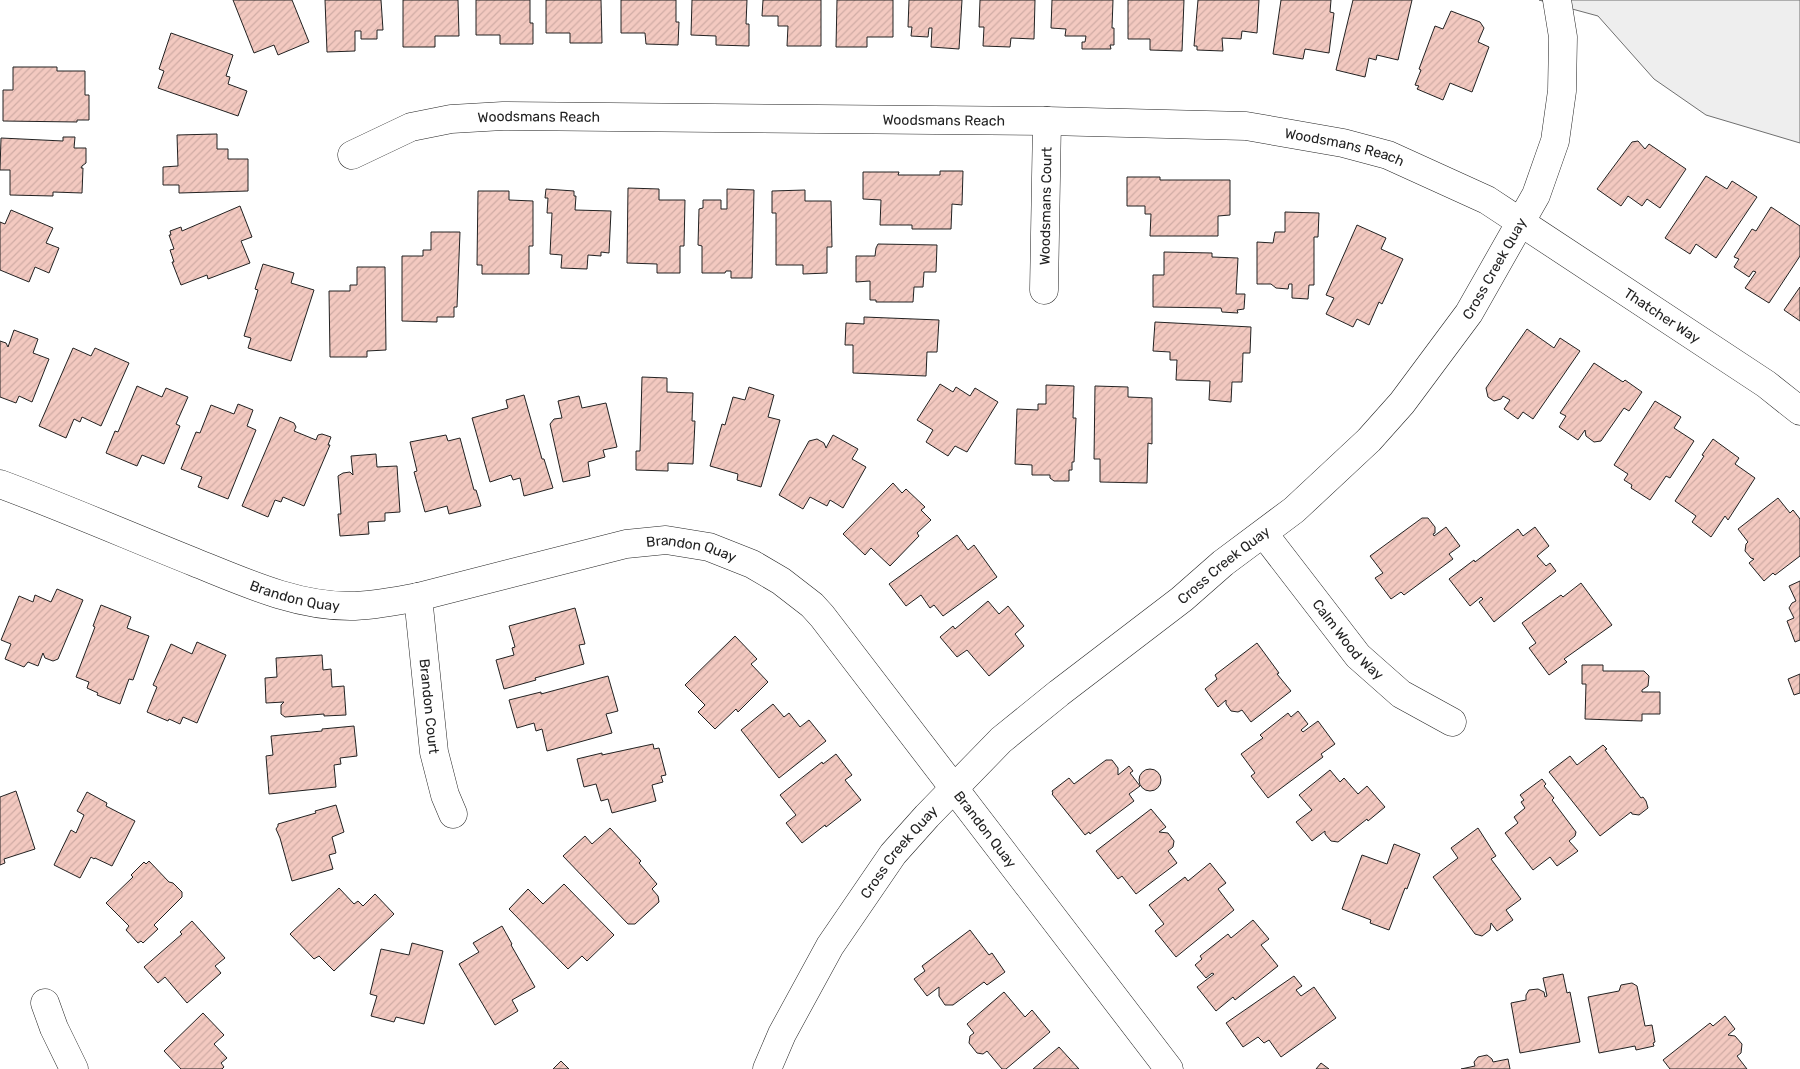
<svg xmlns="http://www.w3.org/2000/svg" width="1800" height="1069" font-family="Rubik,sans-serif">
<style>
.green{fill:#eee;stroke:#6f6f6f}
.building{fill:url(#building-hatch);stroke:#222}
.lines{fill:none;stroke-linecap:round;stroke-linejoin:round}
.minor-casing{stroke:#222;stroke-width:29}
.minor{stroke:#fff;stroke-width:28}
.labels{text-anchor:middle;stroke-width:4;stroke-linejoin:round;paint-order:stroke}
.street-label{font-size:14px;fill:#222;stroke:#fff}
</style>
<defs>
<pattern id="building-hatch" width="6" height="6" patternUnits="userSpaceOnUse" patternTransform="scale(1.25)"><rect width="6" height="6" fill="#f3c9c0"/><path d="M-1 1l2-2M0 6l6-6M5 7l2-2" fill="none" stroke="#d0aca5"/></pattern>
</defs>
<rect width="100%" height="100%" fill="#fff"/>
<path class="green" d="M1539,0H1800V143L1706,115L1654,79L1598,16Z"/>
<path class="building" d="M233,0H292L309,42L278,55L274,45L254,53Z
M325,0H381L383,30H377V39H361V31H355V51L327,52Z
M403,0H458L459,36H435V47H403Z
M476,0H530V23H533V44H500V35H476Z
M546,0H601L602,43H570V33H546Z
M621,0H676V22H679L678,45L646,44L645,33H621Z
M692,0H747L746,24H749V46L716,45V36L691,35Z
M763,0H821V46H787L788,26H778V16H762Z
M837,0H893V37H867V47H836Z
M909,0H962L959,49L931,47L932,28H929L928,37L911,36L912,27H908Z
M980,0H1035L1034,39L1011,38L1010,47L983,46L984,27H979Z
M1052,0H1113L1112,28H1114V45H1110L1111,49H1082V42H1085L1086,36H1065L1066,29L1051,28Z
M1128,0H1184L1182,51L1150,50V39H1128Z
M1198,0H1259L1257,33L1242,31L1241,39L1222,38L1223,51L1197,50V46H1194Z
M1281,0H1331L1330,12L1334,13L1329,53L1305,49L1303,59L1273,54Z
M1353,0H1412L1398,60L1377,55L1376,60L1369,58L1365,77L1336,70Z
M1451,11L1480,22L1484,28L1478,42L1489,47L1472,92L1450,83L1443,100L1417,89L1419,86L1415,85L1421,70L1419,69L1435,26L1443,29Z
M171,33L233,55L226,76L230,77L228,84L247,91L238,116L158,88L164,71L159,69Z
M13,67H57V71H85V95H89V120H77V122L3,121V90H13Z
M217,134V149H228V159H248V191L179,193V185H163V167L178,166L177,135Z
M63,137H75L74,148H86V163L82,166L81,168H83L82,193L53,192V196L10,195V170H0L1,138L63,141Z
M1638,141L1645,149L1649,144L1686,169L1660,208L1647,199L1642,206L1628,196L1621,206L1597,189L1632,142Z
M940,171H963L962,205L952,204L951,229H912V225H880L881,200L863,199V172H899L898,175H940Z
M1706,176L1727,189L1732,181L1757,197L1716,258L1696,244L1690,254L1665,238Z
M1127,177H1160V180H1230V215L1218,216V236H1150L1151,214H1145V206H1127Z
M628,188L659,189V200H685L684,246H680V273H657V264L627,263Z
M546,189L574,191V196H576L575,210L611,211L609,253L601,252V256L588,255L587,269L561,268L562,255L550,254L552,213H547L548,198H545Z
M727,189L754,190L752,278H731V271H726L725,273H702V246L698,245L699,209L703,208V200H721V209H727Z
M805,190V201H831L832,247H827V273L803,274V265H776V213H772V191Z
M478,191H509V200L533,201V246H529V274H482V265H477Z
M240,206L252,237L241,241L250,263L208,279L207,275L181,285L172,262H174L170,250L174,249L169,235H171L170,231L181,227L182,231Z
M1771,207L1800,226V256L1769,303L1745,288L1756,272L1753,271L1749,277L1734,267L1739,259L1734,257L1752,229L1756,231Z
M11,210L53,228L46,243L59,248L49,273L35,267L29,282L0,270V222L5,224Z
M1285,212L1319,213L1318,237H1314V285H1309L1308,299L1292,298V284H1289L1288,289L1276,288L1271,284H1257V242L1273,243L1275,232H1285Z
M1357,225L1386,238L1381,249L1403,259L1382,304L1379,302L1369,325L1357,319L1353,327L1326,314L1334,298L1326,295Z
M431,232H460L457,307H454V317H437V322L402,321V256H423V250H431Z
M878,244L937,245L936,272H924L923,287H914L913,302H876V300H870V281L856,282V256H875L876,248Z
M1164,252L1212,253V257L1238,258L1236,294H1245L1244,309L1237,310L1238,313L1222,312L1221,308L1153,307V275H1164Z
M263,264L294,273L291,283L314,290L291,361L248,348L251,338L244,336L258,290L255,289Z
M357,267H385L386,350L367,351V357H330L329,291H350V285H357Z
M1800,287V321L1784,310Z
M864,317L939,320L937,352H927L926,376L853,373V345H845L846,323L864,324Z
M1155,322L1251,327L1250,353H1243L1242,382H1232L1231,402L1209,400L1210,381L1176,380L1177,360H1170V352L1153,351Z
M1527,329L1554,348L1560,338L1580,351L1533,419L1523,412L1518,419L1504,409L1510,400L1503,396L1501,399L1494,401L1488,397L1486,388Z
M14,330L38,339L33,353L49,359L32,402L19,396L16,403L0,397V341L6,343L8,347Z
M73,348L91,356L95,348L129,363L101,426L82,417L80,422L74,419L66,438L39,426Z
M1594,363L1623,382L1625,380L1642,392L1629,411L1624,408L1601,441L1594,442L1586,436L1585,430L1578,440L1559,427L1566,416L1560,413Z
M642,377L667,378V392L693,393L692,421H695L693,464L668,463V471L636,470V451H640Z
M940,384L953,392L956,387L970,396L975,388L998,402L967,452L955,446L948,456L926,442L933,430L917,420Z
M1046,385L1074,386L1073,418H1076L1074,462H1072V470H1069V481H1054L1050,478V475H1032V465L1015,464L1017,409L1038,410V404H1046Z
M137,386L162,397L166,388L188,397L176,424L180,426L164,464L142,455L137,466L106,453L115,431L118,432Z
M1095,386L1128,387V397L1152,398V444L1148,443L1147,483L1100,482V459H1094Z
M749,387L774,395L768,417L780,420L761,487L737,480L738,474L710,466L722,424L725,425L733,397L745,400Z
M524,395L542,459H544L553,488L524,496L520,478L513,480L511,475L490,482L472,418L508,408L506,400Z
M579,396L582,408L606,403L617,447L603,450L605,457L588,462L590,476L563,482L550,424L554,419L562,418L558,401Z
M1655,401L1681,417L1674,428L1694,441L1670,478L1666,476L1650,500L1631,488L1632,485L1624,480L1628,474L1614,465Z
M238,404L253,410L247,426L256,430L228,499L198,487L202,477L181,469L196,432L200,433L211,405L234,414Z
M280,417L294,423L296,427L294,431L316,440L318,435L322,434L331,437L328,445H330L304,506L283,497L281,502L275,500L268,517L242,506Z
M446,435L448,441L460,438L474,490H476L481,506L449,514L447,506L425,512L414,472L417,471L410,442Z
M833,435L858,449L852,459L866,467L843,508L830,500L827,506L810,497L803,509L779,495L809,441L817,439L824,443L826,448Z
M1713,439L1739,458L1735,464L1755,478L1728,520L1725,516L1711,537L1692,522L1696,516L1675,501L1704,456L1702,455Z
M376,454L377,467L397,466L400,512L385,513V521L368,522L369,534L340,536L338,514H341L338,476L343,473L350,472L353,475L351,456Z
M893,483L902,493L906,489L925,507L921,510L931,520L917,533L919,536L890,566L871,548L865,555L843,534Z
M1778,498L1790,513L1793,510L1800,519V556L1775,575L1773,573L1764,581L1749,563L1754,559L1751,558L1745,551L1746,544L1748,542L1738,529Z
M1422,518H1428L1435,527V533L1433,534L1434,536L1446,527L1460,546L1449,554L1453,559L1404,595L1401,592L1391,599L1375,578L1383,573L1370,556Z
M1535,527L1549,546L1537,556L1546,566L1550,563L1556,571L1494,622L1479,602L1483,599L1481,597L1470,606L1449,579L1474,560L1475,562L1518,529L1523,536Z
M957,535L968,550L974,545L997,577L943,616L934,605L930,608L921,595L906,606L889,584Z
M1800,581V640L1795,642L1787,621L1794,618L1789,608L1792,603L1796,601L1789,586Z
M1581,583L1612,625L1564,659L1567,662L1549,675L1529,648L1536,643L1522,623L1561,595L1563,597Z
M57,589L83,600L58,659L53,661L45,658L43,653L38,666L28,662L24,667L5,659L11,644L1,640L19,596L33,602L35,595L51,602Z
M988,601L999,614L1008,606L1024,626L1015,634L1024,646L989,676L967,650L957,657L940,637L953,626L955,629Z
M101,605L131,617L127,628L149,636L133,680L129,679L120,704L97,695L98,693L87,688L89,682L76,677L95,627L93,626Z
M575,608L585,644L579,645L584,664L535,678L536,680L504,689L496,660L514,655L512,648L515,647L509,626Z
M735,636L757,659L751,664L768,682L738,712L736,709L715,729L698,712L705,705L685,685Z
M197,642L226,655L197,723L183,717L180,724L169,719L168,721L147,712L157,687L153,685L171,644L192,654Z
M1257,643L1279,673L1277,674L1291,691L1251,722L1242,710L1238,712L1231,711L1226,704V700L1218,707L1205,689L1217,679L1215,675Z
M322,655L323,670L331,669L332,687L344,686L346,715L324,716V714L285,717L281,714V705L284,702L266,703L265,678L277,677L276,658Z
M1582,665H1603V671H1644L1649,676L1648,686L1642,690V692H1660V714H1642V721L1585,719L1586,684H1582Z
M1800,674V693L1794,695L1788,679Z
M608,676L618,711L606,714L612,733L547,751L542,729L536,731L534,723L517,728L509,700L541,692V694Z
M773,704L784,717L789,713L800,727L809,720L826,741L779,778L741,730Z
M1298,711L1308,724L1301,730L1303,732L1318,721L1335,744L1321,754L1323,757L1268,798L1251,776L1255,773L1241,754L1263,738L1260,735L1288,713L1291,717Z
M354,726L357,756L340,758L341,764L334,765L336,787L269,794L266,756L273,755L271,736L322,731V729Z
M653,744L654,749L659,748L666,775L661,776L663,782L652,785L656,801L612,813L608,799L601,801L596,784L584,787L577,759L602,753V755Z
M1603,745L1607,749L1605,750L1641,798L1643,797L1646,801L1648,808L1639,815L1632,814L1631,812L1600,836L1549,772L1570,756L1577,765Z
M836,754L852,775L845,780L861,800L826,827L825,825L802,843L786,823L796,815L780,795L822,762L823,764Z
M1106,760H1112L1118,768V775L1129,766L1133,771L1130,773L1140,786L1129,794L1134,801L1090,834L1089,832L1085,835L1052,794L1053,793L1052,791L1069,778L1074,784Z
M1139 780a11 11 0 1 1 22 0a11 11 0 1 1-22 0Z
M1330,770L1340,782L1344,778L1358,794L1367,786L1385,807L1368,821L1367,819L1338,842L1331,841L1325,834V831L1312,841L1296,822L1312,810L1299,795Z
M1542,779L1546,784L1544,786L1554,798L1552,800L1576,832L1575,836L1569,841L1578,851L1557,866L1550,857L1533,870L1505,833L1518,823L1514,817L1525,808L1521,802L1524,800L1520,795Z
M16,791L35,849L4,859L5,863L0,865V797Z
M87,792L107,803L106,806L135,821L112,866L95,858L94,859L91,857L80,878L54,865L71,830L76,833L84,815L77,811Z
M336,805L344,832L332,837L336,853L329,855L333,869L292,881L280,838L276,829L278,826V824L316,813L315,811Z
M1151,809L1166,827L1159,832L1168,833L1174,841L1173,847L1168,851L1177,863L1136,894L1122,876L1118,879L1096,851Z
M610,828L641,861L639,863L657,884L652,889L658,896L659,902L635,924H628L563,856L585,836L592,844Z
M1478,828L1496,856L1491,859L1521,899L1506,910L1513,920L1497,931L1491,923L1490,930L1482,936L1475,934L1433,877L1458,858L1451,848Z
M1394,844L1420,854L1407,889L1405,888L1389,930L1370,923L1371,920L1342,909L1362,855L1387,864Z
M149,861L169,882L173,883L182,892V897L154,925L158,929L143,943L141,941L138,943L126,930L129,926L106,903L133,877L131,875L144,862L146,864Z
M1210,863L1226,883L1218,889L1234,910L1176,957L1155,931L1164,924L1149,905L1185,877L1188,881Z
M564,884L614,935L587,961L582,956L568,969L509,909L528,889L543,904Z
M339,888L354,904L358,901L363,906L375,894L394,914L334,971L319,956L314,959L290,934Z
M1253,920L1269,939L1261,945L1278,966L1235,1000L1233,997L1216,1011L1197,987L1214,974L1212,973L1206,978L1195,965L1202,959L1200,956L1228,934L1231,938Z
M192,921L225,958L215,966L221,973L187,1003L165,977L158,983L144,967L182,934L180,932Z
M502,926L512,944L511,945L535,987L512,1000L518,1011L495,1025L459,964L479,952L473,943Z
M970,930L989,955L992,953L1005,972L987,985L984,982L953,1005H945L939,996V987L927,996L914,979L925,971L922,966Z
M412,943L443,951L424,1024L396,1017L394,1022L371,1016L377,996L370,994L381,949L409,955Z
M1563,974L1567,993L1570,992L1580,1042L1520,1053L1511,1003L1526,1000V995L1529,990L1538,989L1544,992L1545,997L1547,996L1543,978Z
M1294,976L1302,986L1296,990L1301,996L1314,987L1336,1018L1281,1057L1269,1040L1264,1043L1258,1037L1243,1047L1226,1023Z
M1632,983L1637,986L1645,1026L1652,1025L1655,1042L1653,1043L1654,1046L1636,1050L1635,1046L1599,1053L1588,997L1619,991L1621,985Z
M1004,992L1025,1017L1032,1010L1050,1032L1006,1069H1002L987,1051L983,1054L977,1053L969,1043L970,1036L974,1033L967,1024Z
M203,1013L224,1035L214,1044L227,1058L221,1063L224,1067L222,1069H181L164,1051Z
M1725,1016L1735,1029L1728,1035L1735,1036L1742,1044L1741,1053L1737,1056L1747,1069H1670L1663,1060L1710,1023L1713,1026Z
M1059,1047L1079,1069H1033Z
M1487,1055L1492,1059L1493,1062L1508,1059L1510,1069H1461L1475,1066L1474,1062L1478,1057Z
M561,1061L569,1069H553Z
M1321,1063L1329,1069H1316Z"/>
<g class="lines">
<g class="minor-casing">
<g id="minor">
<path id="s1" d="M352,155L411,127L451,119L503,116L1047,121L1246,126L1343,143L1388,155L1487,200L1766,384L1800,411"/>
<path id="s2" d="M1044,290L1047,121"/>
<path id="s3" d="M0,484C65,508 129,536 194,562C244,582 295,606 350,606C373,606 396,601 418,597L626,544L666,540L709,547L752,564L781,581L812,605L822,616L1169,1069"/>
<path id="s4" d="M1264,534L1358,656L1401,694L1452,722"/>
<path id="s5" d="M418,597L434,752L445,795L453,814"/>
<path d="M45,1003L54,1028L74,1069"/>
<path id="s6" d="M767,1069L782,1034L830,946L893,854L927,816L1001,740L1059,693L1182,599L1223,563L1294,510L1369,440L1402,403L1469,313L1536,195L1555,141L1562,91L1563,37L1557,0"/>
</g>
</g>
<use href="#minor" class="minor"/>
</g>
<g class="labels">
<g class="street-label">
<text dy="5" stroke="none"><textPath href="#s1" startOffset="194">Woodsmans Reach</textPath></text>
<text dy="5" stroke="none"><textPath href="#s1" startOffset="599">Woodsmans Reach</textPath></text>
<text dy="5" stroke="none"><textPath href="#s1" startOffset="1002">Woodsmans Reach</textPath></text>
<text dy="5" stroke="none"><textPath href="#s2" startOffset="84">Woodsmans Court</textPath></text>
<text dy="5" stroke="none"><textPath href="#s6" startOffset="1095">Cross Creek Quay</textPath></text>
<text dy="5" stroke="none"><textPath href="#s1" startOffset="1365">Thatcher Way</textPath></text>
<text dy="5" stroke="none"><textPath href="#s3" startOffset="722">Brandon Quay</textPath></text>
<text dy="5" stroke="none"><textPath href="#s6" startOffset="690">Cross Creek Quay</textPath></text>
<text dy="5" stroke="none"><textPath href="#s3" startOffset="316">Brandon Quay</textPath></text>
<text dy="5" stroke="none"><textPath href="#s4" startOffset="135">Calm Wood Way</textPath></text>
<text dy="5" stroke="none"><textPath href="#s5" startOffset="110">Brandon Court</textPath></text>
<text dy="5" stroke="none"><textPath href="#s3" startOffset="1142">Brandon Quay</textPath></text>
<text dy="5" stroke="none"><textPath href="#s6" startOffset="255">Cross Creek Quay</textPath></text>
</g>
</g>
</svg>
